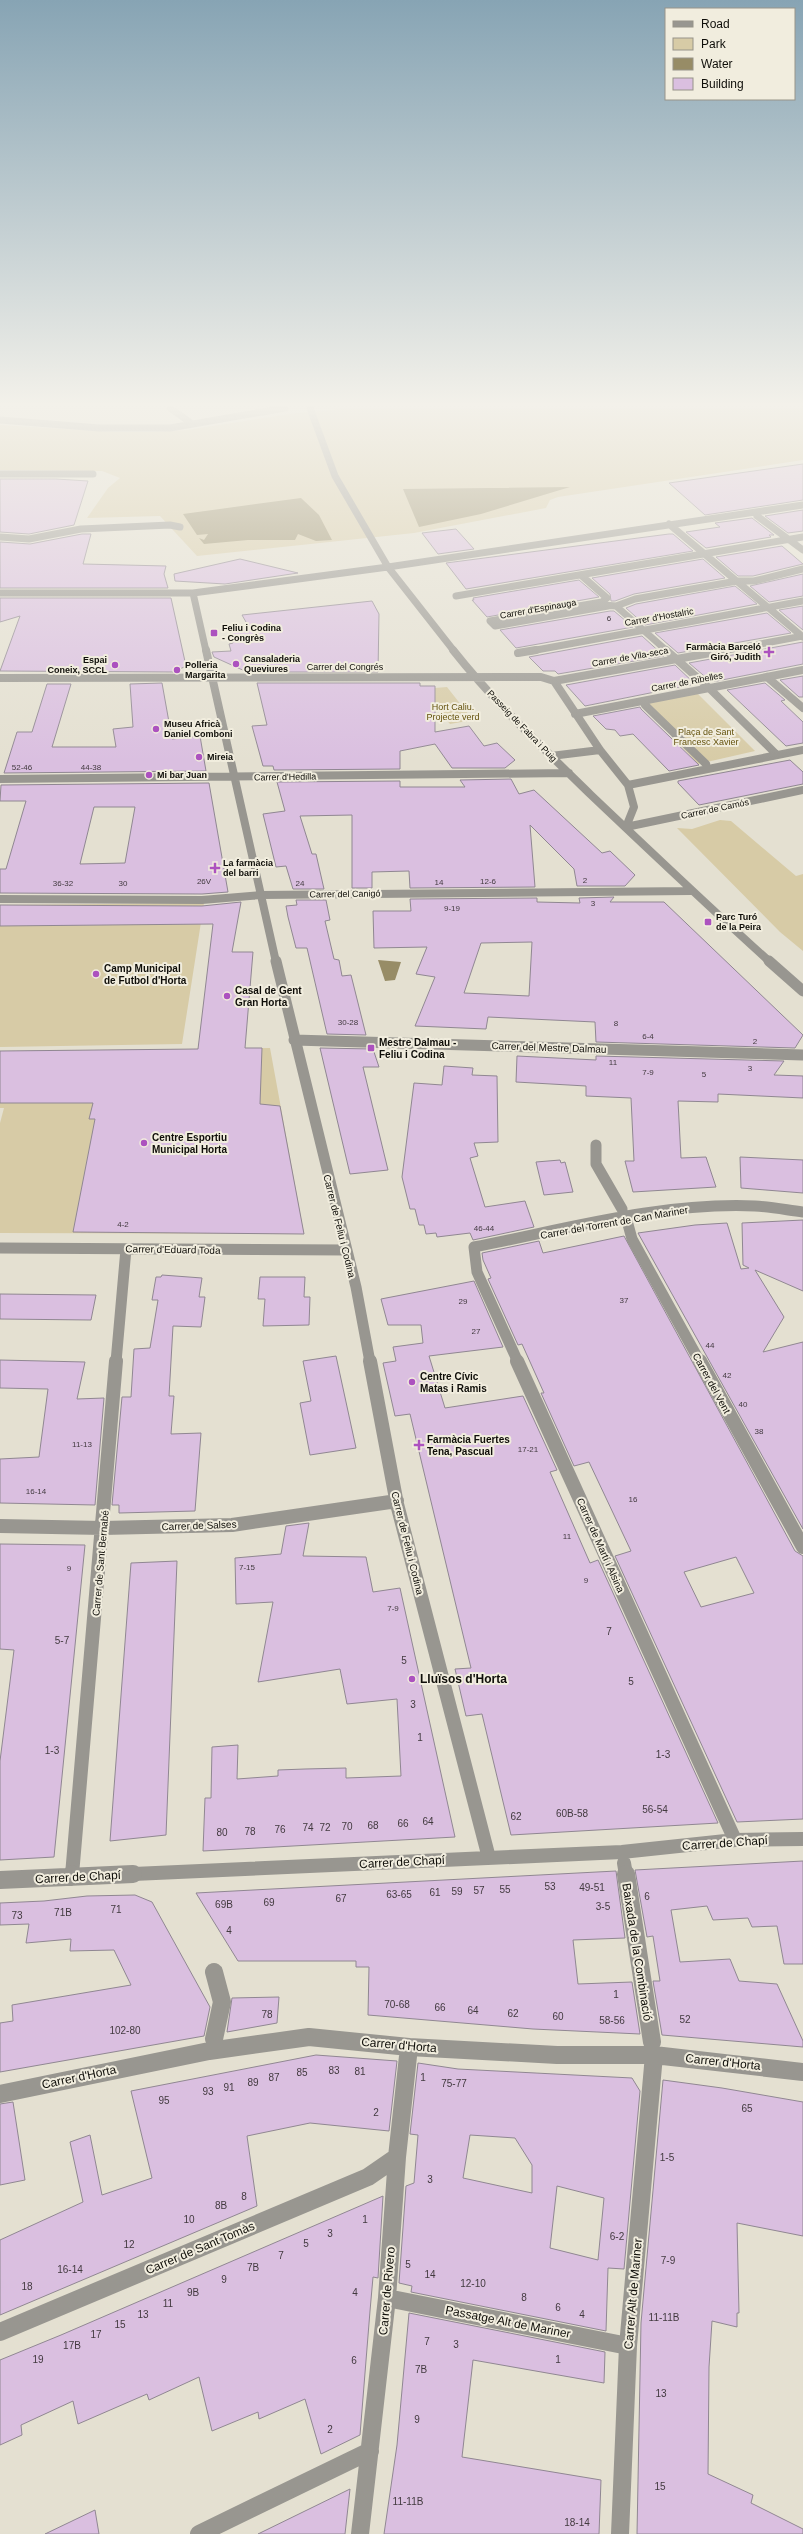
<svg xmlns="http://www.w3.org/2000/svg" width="803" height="2534" font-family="Helvetica,sans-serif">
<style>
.green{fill:#d7cba6}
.water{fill:#978c66}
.building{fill:#dabfe0;stroke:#908792;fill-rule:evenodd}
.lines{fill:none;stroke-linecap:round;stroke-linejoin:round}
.minor-far4{stroke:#989690;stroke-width:7}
.minor-far3{stroke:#989690;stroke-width:8}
.minor-far2{stroke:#989690;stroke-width:11}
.minor-far1{stroke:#989690;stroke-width:14}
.minor{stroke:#989690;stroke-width:18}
.poi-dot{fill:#ac52bf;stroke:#f1edde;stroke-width:1.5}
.labels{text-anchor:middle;stroke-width:4;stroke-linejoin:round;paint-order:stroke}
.number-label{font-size:8px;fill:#423a3f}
.far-street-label{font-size:9px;fill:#0f0e09;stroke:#f1edde}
.far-poi-label{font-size:9px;font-weight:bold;fill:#0f0e09;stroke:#f1edde;text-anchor:start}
.far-park-label{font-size:9px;fill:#65530f;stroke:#f1edde}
.poi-label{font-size:10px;font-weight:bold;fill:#0f0e09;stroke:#f1edde;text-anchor:start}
.street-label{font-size:10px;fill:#0f0e09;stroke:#f1edde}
.near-number-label{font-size:10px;fill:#423a3f}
.near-poi-label{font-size:12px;font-weight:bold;fill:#0f0e09;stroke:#f1edde;text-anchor:start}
.near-street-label{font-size:12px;fill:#0f0e09;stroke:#f1edde}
</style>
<rect width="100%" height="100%" fill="#e4e0d1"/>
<path class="green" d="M353,408H803V460L558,497L550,500L546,508L414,533L197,556L160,516L87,518L108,488L120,478L102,471L0,470V425L114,432H154L187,430L296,413Z
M447,687L473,720L450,724L435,707V688Z
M697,693L755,751L698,764L642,704Z
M720,820L731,821L796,876L803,874V951L780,932L677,828L692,829Z
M204,903L182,1044L0,1047V905Z
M270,1048L304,1234L0,1233V1123L4,1108H0V1051Z"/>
<path class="water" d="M570,487L481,514L419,527L403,489Z
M301,498L319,515L332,540L316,541L298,534L295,540H248L204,544L199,538L204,540L208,534L197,535L183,514Z
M378,960L401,962L395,980L385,981Z"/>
<path class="building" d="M803,464V500L705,515L669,483Z
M0,479H56L88,481L74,525L29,534L0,532Z
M803,510V531L788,533L765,516Z
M752,518L774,535H769L771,537L706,548L686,532L720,527L715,523Z
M456,529L474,549L438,554L422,533Z
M82,534H91L83,564L166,566L164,574L168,588H0V542L30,544Z
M669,534H673L693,551L466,589L446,563Z
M782,546L803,564L753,576H738L716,557Z
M240,559L298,573L225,584L175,581L174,574Z
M703,559L725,578L634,594L615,601H611L610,594L592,578Z
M803,574V596L769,602L750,586Z
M579,580L599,597L487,617L472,600H474L473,598Z
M735,586L757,604L645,625L626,608L636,604Z
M0,598H171L186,666L174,672L0,671L20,616L0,622Z
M372,601L379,614L378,672H247L214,657L212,652L231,651L229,644L233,643L230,631L250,629L242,615Z
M803,606V630L779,610Z
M610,611H614L633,627L516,648L500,630Z
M767,613L791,633L678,653L655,633Z
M642,636L664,656L558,674L555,671H543L529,657Z
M803,642V664L717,681H710L689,663Z
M675,665L695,684L585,706L566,685Z
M803,676V697H799L780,680Z
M162,683L172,739L200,736L206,771L4,773L17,732H32L47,684H71L52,747H116L113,729L133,727L130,684Z
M257,683H420V686H435V732L469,726L484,746L497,743L515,760L505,768H452L435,744L400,751V769L274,770L273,766H263L252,726L267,725Z
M765,683L785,700L781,701L803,722V743L786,746L727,690Z
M640,707L641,709L699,765L669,771L633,734L620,736L615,730L606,729L593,716Z
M790,760L803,772V784L699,805L678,783V781Z
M511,779L519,794L534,790L602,853L610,851L635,875L625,886H577L574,869L530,825L535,887L410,888L409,871L372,872V888H352V815L300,816L312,854H316L324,889H293L286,866L276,867L263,814L285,811L277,782L400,781V787H465L460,780Z
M209,783L228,892L202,894L0,893V869H6L26,801H0L1,785ZM94,807H135L125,863L80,864Z
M614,897L610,902H664L803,1035L795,1048L596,1042L595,1022L488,1017L486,1029L415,1026L435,977L416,974L427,947L374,948L373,911H411L410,899L537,898V902L580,903L579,898ZM532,942L529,996L464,993L481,943Z
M296,900H326L330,920L325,921L334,959L339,960L342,976L351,975L366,1035L327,1034L307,948H296L288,917L286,906L297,905Z
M241,902L232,952H253L245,1048H262L260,1104L280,1106L304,1234L73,1232L95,1119H89L93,1103H0V1051L198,1049L213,924L0,926V905L202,906Z
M320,1048L373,1049L379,1067H363L388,1170L350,1174Z
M517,1056L596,1060V1056L784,1061L774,1075L803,1076V1098L718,1094V1102L678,1101L681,1158L706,1157L716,1187L633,1192L625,1161H634L631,1098L586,1096V1086L516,1082Z
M444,1066L473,1068L472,1075L497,1076L498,1142L474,1143L478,1156L470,1158L485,1207L525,1201L534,1227L473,1240L470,1233L437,1237L436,1233L426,1234L424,1225H419L415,1209H410L402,1177L414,1083L442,1085Z
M740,1157L803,1160V1193L741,1188Z
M560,1160L561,1163L565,1162L573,1192L544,1195L536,1162Z
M803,1220V1291L755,1270L784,1317L763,1352L803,1342V1529L638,1233L695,1225L727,1223L741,1269L749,1268L743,1265L742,1223Z
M624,1236L795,1551L803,1556V1819L737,1822L615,1556L631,1551L589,1462L574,1466L541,1393H544L522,1344L518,1345L488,1279L491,1278L483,1260L482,1253L539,1241L543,1253ZM736,1557L754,1593L701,1607L684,1572Z
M162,1275L202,1278L199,1297H205L201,1327L173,1326L169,1396H174L171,1434L201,1433L195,1511L119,1513V1505H112L122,1397H131L134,1349L150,1348L158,1300H152L156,1277H161Z
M260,1277H305L304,1297H310L309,1325L263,1326L265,1299H258Z
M474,1281L503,1347L429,1356L445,1408L523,1396L557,1470L550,1472L590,1563L598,1560L718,1823L511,1835L482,1714L466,1716L455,1669L471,1668L410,1414L395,1416L383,1363L396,1361L393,1347L423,1343L421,1325H388L381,1299Z
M0,1294L96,1295L91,1320L0,1319Z
M336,1356L356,1448L310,1455L300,1403L311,1401L303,1361Z
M0,1360L85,1362L77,1399L104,1398L95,1505L0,1503V1459L39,1457L48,1389L0,1388Z
M309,1523L303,1556L366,1557L373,1592L400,1588L455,1837L203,1851L205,1798H211L212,1747L238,1745L237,1779L278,1776V1770L305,1769L346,1768V1778L401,1776L397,1699L347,1704L340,1669L258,1682L273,1602L236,1604L235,1558L281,1554L286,1526Z
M0,1544L85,1545L54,1857L0,1860V1761L14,1650L0,1649Z
M177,1561L166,1835L110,1841L131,1563Z
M803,1861V1964H784L777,1926L752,1927L748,1918L713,1920L707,1906L671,1910L680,1962L730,1959L739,1981L777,1984L803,2041V2047L662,2035L653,1981H660L653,1936L647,1937L635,1870Z
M616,1871L625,1938L573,1940L578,1984L632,1982L640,2034L533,2029L368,2015L369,1967H356V1961H238L196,1893Z
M135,1895L152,1902L210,2007L204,2036L0,2072V2023L13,2021L12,2005L131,1985L114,1950L70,1951L71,1939L26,1943L29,1924L0,1925V1903L44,1901L87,1896Z
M279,1997L277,2023L227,2032L232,1998Z
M316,2055L397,2061L389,2131L310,2123L247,2136L257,2206L0,2315V2240L83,2202L70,2142L90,2135L102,2195L152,2178L131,2091Z
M418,2063L458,2069L632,2078L640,2091L624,2269L608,2268L606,2331L411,2292L412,2286L399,2283L406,2186L414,2183L418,2135L410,2134ZM470,2135L515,2138L532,2165V2193L463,2178ZM557,2186L604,2198L598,2260L550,2248Z
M663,2080L722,2088L803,2102V2236L737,2223L739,2313H737V2327L712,2321L709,2367L708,2474L753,2495L751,2503L803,2529V2534H637L641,2323Z
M13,2102L25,2180L0,2185V2104Z
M383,2196L378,2278L373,2277L370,2311L360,2435L321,2454L305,2399L259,2419L258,2412L212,2431L199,2377L149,2400L147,2394L78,2424L73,2401L21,2425L22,2435L0,2445V2360L61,2335Z
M409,2313L605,2352L604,2383L473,2360L462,2457L601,2480L599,2534H384L397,2445Z
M350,2489L345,2534H258Z
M95,2510L99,2534H45Z"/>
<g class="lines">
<path class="minor-far4" d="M170,408L191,423
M310,408L335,476L388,567L454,651
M0,420L99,428H170L285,408
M0,474H93
M757,516L803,550
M669,524L803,637
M0,537L29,539L81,529L170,525L180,527
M582,576L607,598L602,602L604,605L616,606L667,651
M0,593H193L388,567L803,505
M193,593L206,651
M456,596L803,537
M602,602L490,621L495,626L608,606
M616,606L635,599L737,581H754L803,569
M531,651L803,601
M722,651L803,636"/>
<path class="minor-far3" d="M206,650L276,962
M453,650C494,702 543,748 591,795C650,851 709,907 770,962
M666,650L709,688L777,755
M518,653L536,650
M767,677L803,708
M0,678L541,677L554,681L600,750L628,785L634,807L626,827
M554,681L727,650
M645,705L706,764
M575,714L803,670
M551,756L600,750
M0,779L569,773
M628,785L803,750
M626,827L803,790
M0,899L202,900L261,895L691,891"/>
<path class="minor-far2" d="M276,961L356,1287L370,1362
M769,961L803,991
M294,1040L803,1055
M596,1145V1164L622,1209
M626,1217L632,1239L700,1362
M0,1248L347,1250
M116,1362L126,1249
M518,1362L477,1272L474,1247C566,1229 660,1202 755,1206C771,1207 787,1210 803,1212"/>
<path class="minor-far1" d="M370,1361L397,1504L489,1858
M517,1361L735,1840
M700,1361L803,1547
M0,1526L103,1528L232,1525L397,1501
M624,1863L626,1875
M72,1875L116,1361
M111,1875L622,1852L735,1840L803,1839"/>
<path class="minor" d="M626,1874L652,2042
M72,1877V1874
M0,1880L133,1874
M214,1972L222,2002L214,2039
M0,2094L209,2051L309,2037L409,2047L557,2055H654L803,2072
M387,2298L628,2346
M0,2332L368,2177L397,2157
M199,2534L370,2451
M360,2534L387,2298L397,2157L409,2047
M620,2534L628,2346L654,2055"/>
</g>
<linearGradient id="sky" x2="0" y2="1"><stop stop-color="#87a4b4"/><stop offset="0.53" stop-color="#f3f1ea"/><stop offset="1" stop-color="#f3f1ea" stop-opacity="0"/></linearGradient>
<rect width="803" height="763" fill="url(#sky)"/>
<g class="poi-dot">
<rect x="210" y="629" width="8" height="8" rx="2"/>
<path d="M767 646h4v4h4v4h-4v4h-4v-4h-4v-4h4z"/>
<circle cx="236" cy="664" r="4"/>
<circle cx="115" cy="665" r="4"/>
<circle cx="177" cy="670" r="4"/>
<circle cx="156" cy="729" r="4"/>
<circle cx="199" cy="757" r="4"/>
<circle cx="149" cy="775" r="4"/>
<path d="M213 862h4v4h4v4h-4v4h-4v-4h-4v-4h4z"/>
<rect x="704" y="918" width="8" height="8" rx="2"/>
<circle cx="96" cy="974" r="4"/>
<circle cx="227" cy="996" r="4"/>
<rect x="367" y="1044" width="8" height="8" rx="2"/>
<circle cx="144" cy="1143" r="4"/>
<circle cx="412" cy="1382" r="4"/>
<path d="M417 1439h4v4h4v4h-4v4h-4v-4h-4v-4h4z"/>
<circle cx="412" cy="1679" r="4"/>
</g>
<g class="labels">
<g class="number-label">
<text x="609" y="621">6</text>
<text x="22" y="770">52-46</text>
<text x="91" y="770">44-38</text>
<text x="585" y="883">2</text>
<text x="204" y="884">26V</text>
<text x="488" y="884">12-6</text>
<text x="439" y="885">14</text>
<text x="63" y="886">36-32</text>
<text x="123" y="886">30</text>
<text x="300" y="886">24</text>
<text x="593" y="906">3</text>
<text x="452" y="911">9-19</text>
<text x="348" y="1025">30-28</text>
<text x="616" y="1026">8</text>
<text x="648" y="1039">6-4</text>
<text x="755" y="1044">2</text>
<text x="613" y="1065">11</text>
<text x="750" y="1071">3</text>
<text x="648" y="1075">7-9</text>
<text x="704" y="1077">5</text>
<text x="123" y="1227">4-2</text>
<text x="484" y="1231">46-44</text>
<text x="624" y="1303">37</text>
<text x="463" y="1304">29</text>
<text x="476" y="1334">27</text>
<text x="710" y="1348">44</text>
<text x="727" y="1378">42</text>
<text x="743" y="1407">40</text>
<text x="759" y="1434">38</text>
<text x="82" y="1447">11-13</text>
<text x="528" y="1452">17-21</text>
<text x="36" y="1494">16-14</text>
<text x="633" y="1502">16</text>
<text x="567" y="1539">11</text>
<text x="247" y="1570">7-15</text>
<text x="69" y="1571">9</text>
<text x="586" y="1583">9</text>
<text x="393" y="1611">7-9</text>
</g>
<g class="far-street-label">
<text transform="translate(538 609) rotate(-10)" y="3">Carrer d'Espinauga</text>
<text transform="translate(659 617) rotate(-10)" y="3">Carrer d'Hostalric</text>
<text transform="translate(630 657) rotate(-10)" y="3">Carrer de Vila-seca</text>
<text x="345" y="670">Carrer del Congrés</text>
<text transform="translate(687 682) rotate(-11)" y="3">Carrer de Ribelles</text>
<text transform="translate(522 726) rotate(46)" y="3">Passeig de Fabra i Puig</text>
<text transform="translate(285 777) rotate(-1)" y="3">Carrer d'Hedilla</text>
<text transform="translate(715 809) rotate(-12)" y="3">Carrer de Camós</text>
<text transform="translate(345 894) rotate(-1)" y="3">Carrer del Canigó</text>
</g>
<g class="far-poi-label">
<text x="222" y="631">Feliu i Codina<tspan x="222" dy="10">- Congrès</tspan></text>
<text x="761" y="650" text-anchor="end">Farmàcia Barceló<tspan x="761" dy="10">Giró, Judith</tspan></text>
<text x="244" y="662">Cansaladeria<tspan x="244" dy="10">Queviures</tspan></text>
<text x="107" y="663" text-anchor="end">Espai<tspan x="107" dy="10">Coneix, SCCL</tspan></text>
<text x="185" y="668">Polleria<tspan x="185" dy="10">Margarita</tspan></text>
<text x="164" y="727">Museu Africà<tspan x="164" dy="10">Daniel Comboni</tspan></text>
<text x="207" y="760">Mireia</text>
<text x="157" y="778">Mi bar Juan</text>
<text x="223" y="866">La farmàcia<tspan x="223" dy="10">del barri</tspan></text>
<text x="716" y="920">Parc Turó<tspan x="716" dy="10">de la Peira</tspan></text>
</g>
<g class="far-park-label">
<text x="453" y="710">Hort Caliu.<tspan x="453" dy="10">Projecte verd</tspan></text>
<text x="706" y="735">Plaça de Sant<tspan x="706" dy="10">Francesc Xavier</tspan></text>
</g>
<g class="poi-label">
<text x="104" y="972">Camp Municipal<tspan x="104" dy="12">de Futbol d'Horta</tspan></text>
<text x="235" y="994">Casal de Gent<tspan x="235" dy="12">Gran Horta</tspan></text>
<text x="379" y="1046">Mestre Dalmau -<tspan x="379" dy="12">Feliu i Codina</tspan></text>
<text x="152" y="1141">Centre Esportiu<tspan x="152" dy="12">Municipal Horta</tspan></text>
<text x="420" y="1380">Centre Cívic<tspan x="420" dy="12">Matas i Ramis</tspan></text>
<text x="427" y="1443">Farmàcia Fuertes<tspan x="427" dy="12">Tena, Pascual</tspan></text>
</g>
<g class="street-label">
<text transform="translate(549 1047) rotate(2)" y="4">Carrer del Mestre Dalmau</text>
<text transform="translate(614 1222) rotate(-10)" y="4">Carrer del Torrent de Can Mariner</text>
<text transform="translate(340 1226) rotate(76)" y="4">Carrer de Feliu i Codina</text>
<text transform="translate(173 1249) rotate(1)" y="4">Carrer d'Eduard Toda</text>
<text transform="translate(712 1383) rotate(61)" y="4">Carrer del Vent</text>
<text transform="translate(199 1525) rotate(-2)" y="4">Carrer de Salses</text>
<text transform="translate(408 1543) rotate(76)" y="4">Carrer de Feliu i Codina</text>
<text transform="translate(601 1545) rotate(66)" y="4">Carrer de Martí i Alsina</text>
<text transform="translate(100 1563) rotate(-85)" y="4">Carrer de Sant Bernabé</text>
</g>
<g class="near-number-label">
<text x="609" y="1635">7</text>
<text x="62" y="1644">5-7</text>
<text x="404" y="1664">5</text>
<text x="631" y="1685">5</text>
<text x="413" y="1708">3</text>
<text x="420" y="1741">1</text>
<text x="52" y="1754">1-3</text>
<text x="663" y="1758">1-3</text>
<text x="655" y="1813">56-54</text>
<text x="572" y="1817">60B-58</text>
<text x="516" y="1820">62</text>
<text x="428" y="1825">64</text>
<text x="403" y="1827">66</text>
<text x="373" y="1829">68</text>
<text x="347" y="1830">70</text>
<text x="308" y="1831">74</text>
<text x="325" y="1831">72</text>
<text x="280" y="1833">76</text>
<text x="250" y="1835">78</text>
<text x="222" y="1836">80</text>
<text x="550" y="1890">53</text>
<text x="592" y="1891">49-51</text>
<text x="505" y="1893">55</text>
<text x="479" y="1894">57</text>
<text x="457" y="1895">59</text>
<text x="435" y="1896">61</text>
<text x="399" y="1898">63-65</text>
<text x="647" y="1900">6</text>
<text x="341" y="1902">67</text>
<text x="269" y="1906">69</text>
<text x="224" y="1908">69B</text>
<text x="603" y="1910">3-5</text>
<text x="116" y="1913">71</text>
<text x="63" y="1916">71B</text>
<text x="17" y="1919">73</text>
<text x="229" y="1934">4</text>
<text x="616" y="1998">1</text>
<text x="397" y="2008">70-68</text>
<text x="440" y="2011">66</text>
<text x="473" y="2014">64</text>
<text x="513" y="2017">62</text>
<text x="267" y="2018">78</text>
<text x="558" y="2020">60</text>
<text x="685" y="2023">52</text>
<text x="612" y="2024">58-56</text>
<text x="125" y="2034">102-80</text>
<text x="334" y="2074">83</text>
<text x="360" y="2075">81</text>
<text x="302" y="2076">85</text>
<text x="274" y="2081">87</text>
<text x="423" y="2081">1</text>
<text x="253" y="2086">89</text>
<text x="454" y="2087">75-77</text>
<text x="229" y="2091">91</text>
<text x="208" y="2095">93</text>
<text x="164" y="2104">95</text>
<text x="747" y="2112">65</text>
<text x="376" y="2116">2</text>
<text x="667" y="2161">1-5</text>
<text x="430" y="2183">3</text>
<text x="244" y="2200">8</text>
<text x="221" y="2209">8B</text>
<text x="189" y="2223">10</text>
<text x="365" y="2223">1</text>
<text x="330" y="2237">3</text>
<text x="617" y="2240">6-2</text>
<text x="306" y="2247">5</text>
<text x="129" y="2248">12</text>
<text x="281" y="2259">7</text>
<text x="668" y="2264">7-9</text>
<text x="408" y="2268">5</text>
<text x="253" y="2271">7B</text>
<text x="70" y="2273">16-14</text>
<text x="430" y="2278">14</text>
<text x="224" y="2283">9</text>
<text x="473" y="2287">12-10</text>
<text x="27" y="2290">18</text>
<text x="193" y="2296">9B</text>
<text x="355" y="2296">4</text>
<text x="524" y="2301">8</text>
<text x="168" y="2307">11</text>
<text x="558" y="2311">6</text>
<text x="143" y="2318">13</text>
<text x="582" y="2318">4</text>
<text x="664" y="2321">11-11B</text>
<text x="120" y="2328">15</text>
<text x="96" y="2338">17</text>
<text x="427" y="2345">7</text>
<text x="456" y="2348">3</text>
<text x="72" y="2349">17B</text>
<text x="38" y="2363">19</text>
<text x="558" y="2363">1</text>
<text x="354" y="2364">6</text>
<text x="421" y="2373">7B</text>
<text x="661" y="2397">13</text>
<text x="417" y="2423">9</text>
<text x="330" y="2433">2</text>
<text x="660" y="2490">15</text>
<text x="408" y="2505">11-11B</text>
<text x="577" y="2526">18-14</text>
</g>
<g class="near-poi-label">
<text x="420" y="1683">Lluïsos d'Horta</text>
</g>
<g class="near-street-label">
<text transform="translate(725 1843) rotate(-4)" y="4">Carrer de Chapí</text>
<text transform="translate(402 1862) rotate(-3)" y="4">Carrer de Chapí</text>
<text transform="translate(78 1877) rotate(-3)" y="4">Carrer de Chapí</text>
<text transform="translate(637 1952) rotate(81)" y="4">Baixada de la Combinació</text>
<text transform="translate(399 2045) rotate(5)" y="4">Carrer d'Horta</text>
<text transform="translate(723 2062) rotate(6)" y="4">Carrer d'Horta</text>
<text transform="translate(79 2077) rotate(-12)" y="4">Carrer d'Horta</text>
<text transform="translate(200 2248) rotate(-23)" y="4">Carrer de Sant Tomàs</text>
<text transform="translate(387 2291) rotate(-85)" y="4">Carrer de Rivero</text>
<text transform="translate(633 2294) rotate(-85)" y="4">Carrer Alt de Mariner</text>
<text transform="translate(508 2322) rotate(11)" y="4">Passatge Alt de Mariner</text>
</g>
</g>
<rect x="665" y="8" width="130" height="92" fill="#f1edde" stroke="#979489"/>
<rect x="673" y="21" width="20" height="6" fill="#989690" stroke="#979489"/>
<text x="701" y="28" font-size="12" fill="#0f0e09">Road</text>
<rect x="673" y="38" width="20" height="12" fill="#d7cba6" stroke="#979489"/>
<text x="701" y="48" font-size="12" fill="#0f0e09">Park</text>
<rect x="673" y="58" width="20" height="12" fill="#978c66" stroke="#979489"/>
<text x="701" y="68" font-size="12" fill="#0f0e09">Water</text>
<rect x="673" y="78" width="20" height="12" fill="#dabfe0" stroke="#979489"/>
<text x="701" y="88" font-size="12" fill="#0f0e09">Building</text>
</svg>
